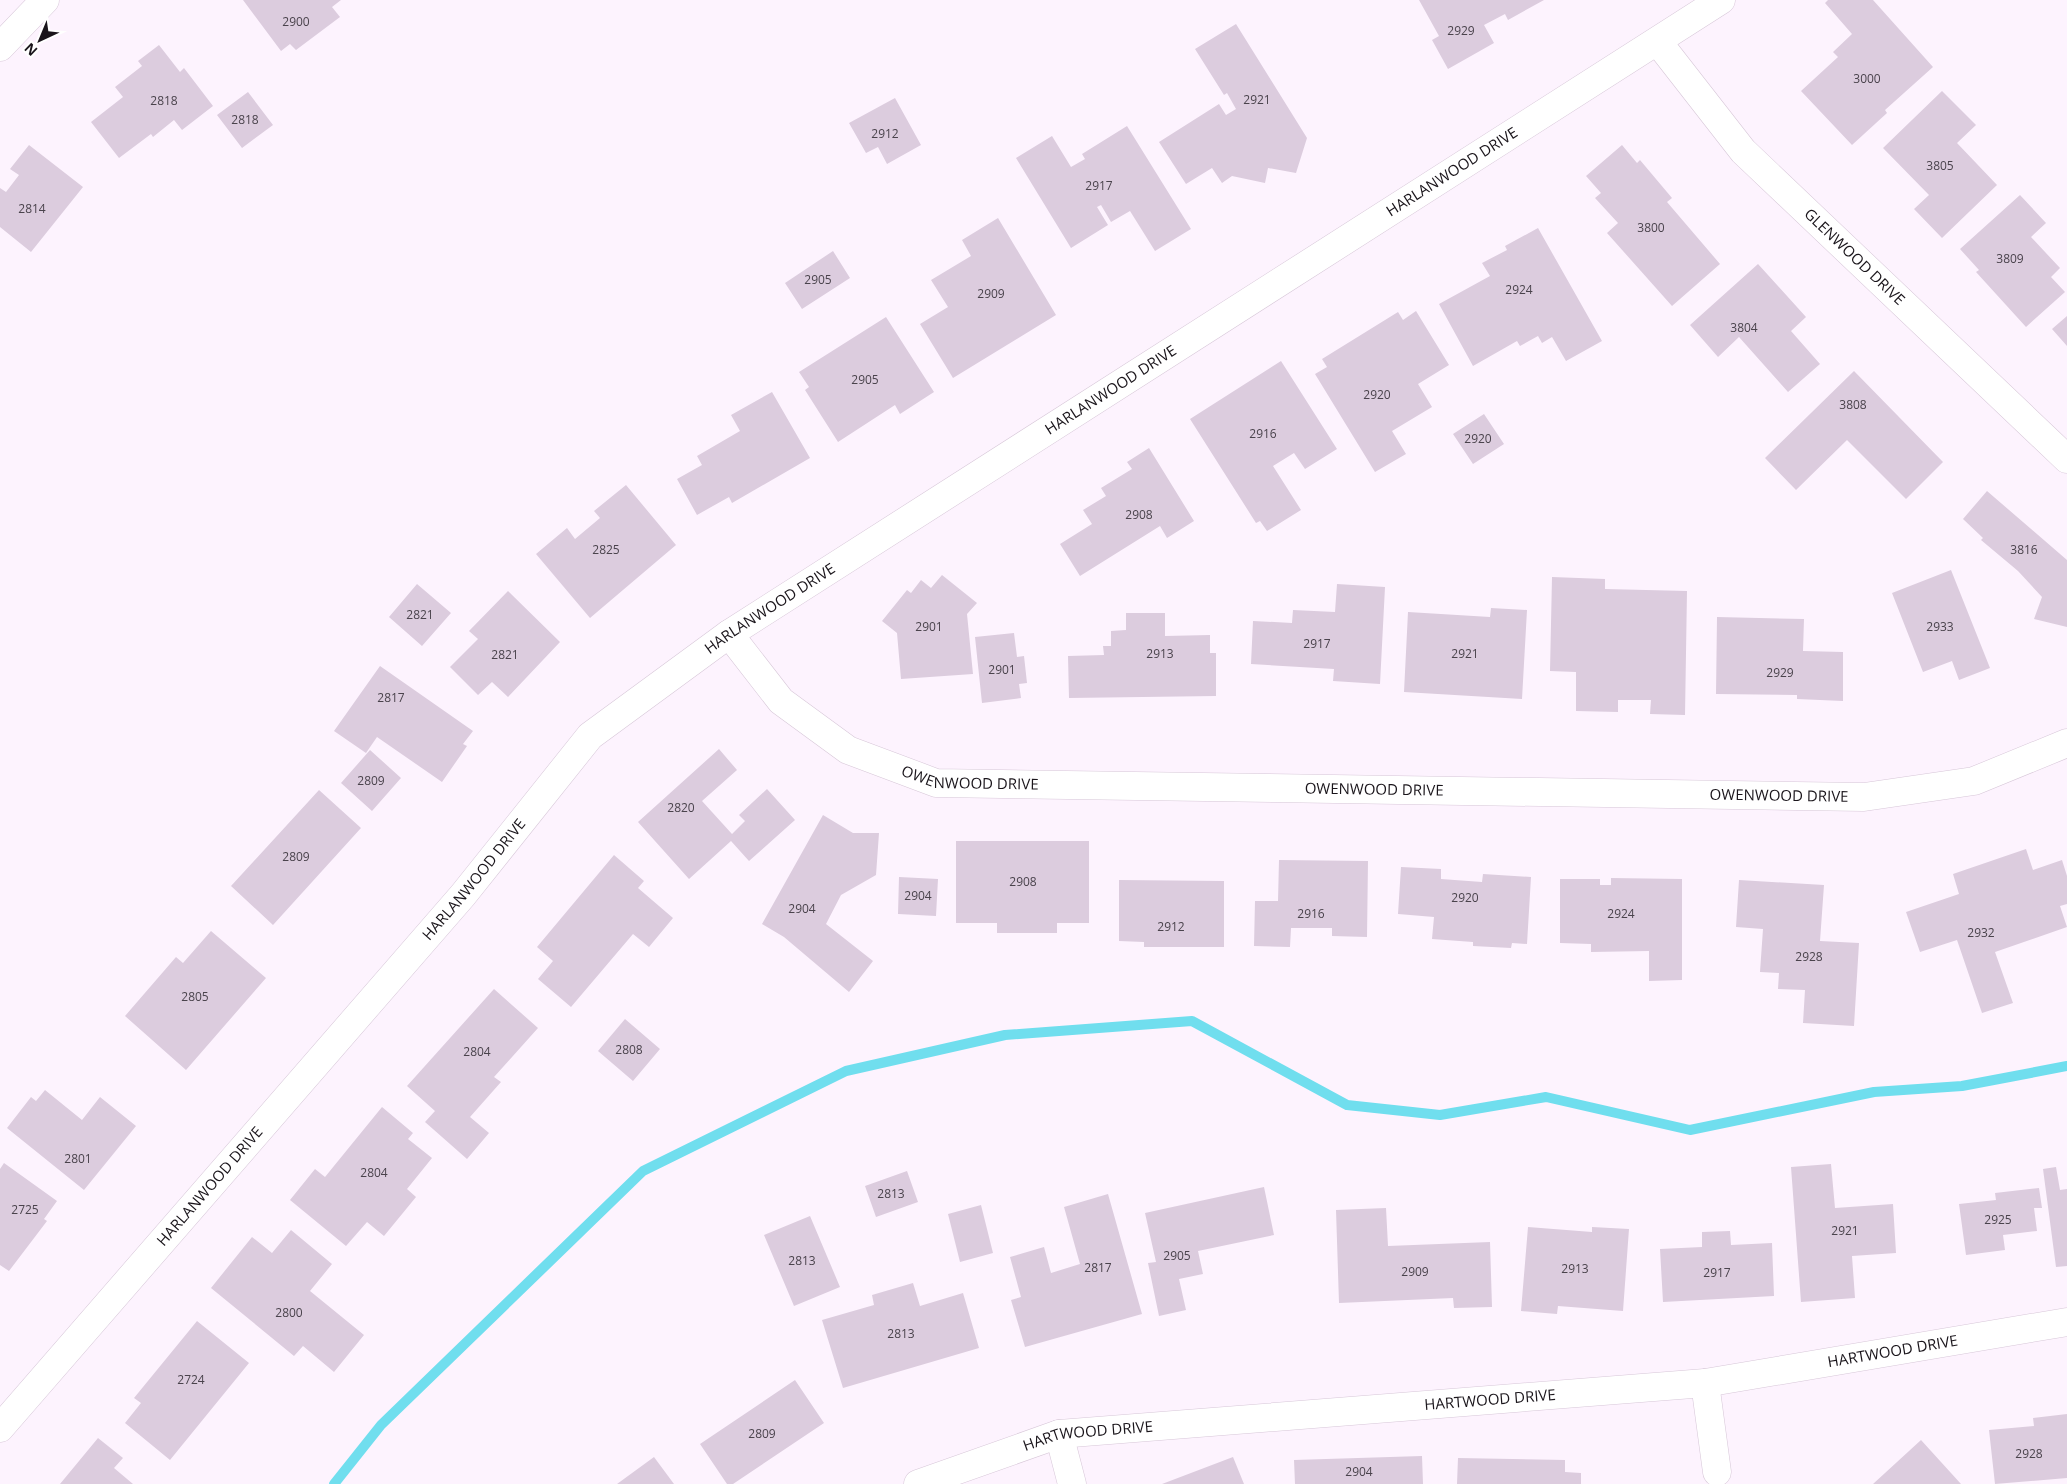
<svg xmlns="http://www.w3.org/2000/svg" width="2067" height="1484" font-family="'Open Sans',sans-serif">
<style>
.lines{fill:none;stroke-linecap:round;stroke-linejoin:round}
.stream{stroke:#70deee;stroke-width:10}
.building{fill:#dcccde}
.minor-casing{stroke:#d7c7d8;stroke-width:29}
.minor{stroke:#fff;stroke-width:28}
.labels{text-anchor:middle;stroke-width:4;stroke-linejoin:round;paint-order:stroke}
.number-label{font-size:12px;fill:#4a434c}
.street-label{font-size:15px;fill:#1a151b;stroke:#fff}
</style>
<rect width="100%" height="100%" fill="#fdf3fe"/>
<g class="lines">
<path class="stream" d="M334,1484L381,1425L643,1171L846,1071L1005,1035L1192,1021L1347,1105L1440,1115L1546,1097L1690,1130L1874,1092L1962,1086L2067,1066"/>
</g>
<path class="building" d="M243,0H341L332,7L340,17L296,50L290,44L281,51Z
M1419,0H1544L1508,20L1505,14L1484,25L1494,43L1448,69L1432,40L1439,36Z
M1828,0H1873L1933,67L1885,110L1887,113L1852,145L1801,91L1838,57L1833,52L1852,34L1825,3Z
M1236,24L1307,138L1296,173L1268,168L1265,183L1232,176L1222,183L1212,168L1186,184L1159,142L1219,104L1226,115L1236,109L1227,93L1224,95L1195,49Z
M159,45L180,72L184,68L213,106L182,130L174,120L153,137L151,134L119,158L91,122L123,97L115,87L142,66L138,61Z
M1942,91L1976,125L1957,143L1997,185L1942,238L1914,209L1929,195L1883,148Z
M248,92L273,125L242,148L217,115Z
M895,98L921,145L887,164L878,147L866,153L849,123Z
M1127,126L1191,229L1155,251L1130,211L1111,222L1101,205L1097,207L1108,225L1071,248L1016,158L1052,136L1071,167L1085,159L1082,154Z
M29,145L83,187L31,252L0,227V188L6,192L19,175L10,169Z
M1622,145L1637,163L1640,160L1672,198L1667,202L1720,264L1672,306L1607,233L1618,223L1595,198L1601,193L1586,176Z
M2020,195L2046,223L2031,237L2060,268L2051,277L2065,292L2026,327L1976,272L1979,270L1960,249Z
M998,218L1056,315L953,378L920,324L948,307L931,280L971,256L962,240Z
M1538,228L1602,341L1566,361L1552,337L1542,343L1538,336L1520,346L1517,341L1473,366L1439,304L1490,276L1482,263L1507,250L1505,246Z
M833,251L850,278L802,309L785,283Z
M1758,264L1806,317L1791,331L1820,364L1788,392L1739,337L1718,357L1690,325Z
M1416,311L1449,365L1418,384L1432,407L1392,431L1406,454L1375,472L1315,374L1327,367L1322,359L1398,312L1403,320Z
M2067,316V346L2052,329Z
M886,317L934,392L900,414L895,405L838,442L805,390L809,387L799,372Z
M1281,361L1337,449L1305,469L1294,453L1273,466L1301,510L1267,531L1260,521L1256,523L1190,419Z
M1854,371L1943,462L1906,499L1847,440L1796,490L1765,458Z
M772,392L810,458L732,503L729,497L697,515L677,479L702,465L697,456L740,431L731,415Z
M1484,414L1504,444L1473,464L1453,434Z
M1149,448L1194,521L1167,538L1160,526L1080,576L1060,544L1092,524L1083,510L1106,496L1101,488L1132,469L1127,462Z
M626,485L676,545L590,618L536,554L567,528L575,539L600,518L594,511Z
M1987,491L2067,560V627L2034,619L2042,597L2018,571L1981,540L1983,538L1963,519Z
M1951,570L1990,668L1959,680L1952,661L1923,672L1892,593Z
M942,575L977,603L967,614L973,674L901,679L897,633L882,621L907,590L911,593L921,580L931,588Z
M1552,577L1605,579V589L1687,591L1685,715L1650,714L1651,700H1618V712L1576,711V672L1550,671Z
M417,584L451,613L422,646L389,617Z
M1337,584L1385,587L1380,684L1333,681L1334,669L1251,664L1253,621L1292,623L1293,610L1335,612Z
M508,591L560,642L508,697L492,682L478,695L450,667L478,639L469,631Z
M1491,608L1527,610L1522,699L1404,692L1408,612L1490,617Z
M1126,613H1165V636L1210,635V653H1216V696L1069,698L1068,656L1104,655L1103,646H1111V631L1126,630Z
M1717,617L1804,619L1803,651L1843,652V701L1797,699V695L1716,694Z
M1014,633L1017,657L1024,656L1027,683L1019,684L1021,698L982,703L975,637Z
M380,666L473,731L463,744L467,746L442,782L377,737L366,753L334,731Z
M719,749L737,770L702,801L732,834L745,821L739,815L767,789L795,820L749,861L731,841L689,879L638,822Z
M370,750L401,778L372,811L341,783Z
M319,790L361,828L273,925L231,886Z
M823,815L853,833H879L876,875L841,895L826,924L873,961L849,992L784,937L762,924Z
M956,841H1089V923H1057V933H997V923H956Z
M2026,849L2033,870L2062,860L2067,876V904L2060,906L2067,927L1995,952L2013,1003L1982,1013L1957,940L1920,952L1906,912L1959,894L1953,874Z
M614,855L644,881L638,888L673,918L649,947L633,934L571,1007L538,979L553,961L537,947Z
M1279,860L1368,861L1367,937L1332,936V928H1291L1290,947L1254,946L1255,901H1278Z
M1401,867L1441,869V879L1482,882L1483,874L1531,877L1527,944L1512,943L1511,948L1473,946V942L1432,939L1434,917L1398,914Z
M899,877L938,879L936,916L898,914Z
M1611,878L1682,879V980L1649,981V951L1591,952V944L1560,943V879H1600V885H1611Z
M1119,880L1224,881V947H1144V942L1119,941Z
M1739,880L1824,885L1820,941L1859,943L1854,1026L1803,1023L1805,990L1778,989L1779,973L1760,972L1763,929L1736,927Z
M211,931L266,978L186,1070L125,1016L176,957L183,963Z
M494,989L538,1028L494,1077L501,1082L470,1117L489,1133L467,1159L425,1122L435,1111L407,1086Z
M625,1019L660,1049L633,1081L598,1051Z
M45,1090L82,1120L100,1097L136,1126L84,1190L7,1128L31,1097L36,1101Z
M382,1107L413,1133L408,1139L432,1158L407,1189L416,1197L384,1236L367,1222L346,1246L290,1200L315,1169L325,1177Z
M4,1163L57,1201L44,1219L47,1221L9,1271L0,1265V1169Z
M1831,1164L1835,1208L1893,1204L1896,1253L1852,1256L1855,1298L1801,1302L1791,1167Z
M2056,1167L2060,1190L2067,1189V1266L2056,1267L2043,1169Z
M907,1171L918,1202L876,1217L865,1186Z
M1264,1187L1274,1235L1198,1251L1203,1274L1179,1279L1186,1310L1159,1316L1148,1263L1156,1262L1145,1213Z
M2039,1188L2042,1208H2034L2037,1231L2003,1235L2005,1250L1966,1255L1959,1204L1996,1200L1995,1193Z
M1108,1194L1142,1314L1025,1347L1011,1300L1021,1297L1010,1257L1044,1247L1051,1273L1080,1264L1064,1207Z
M981,1205L993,1253L960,1262L948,1214Z
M1386,1208L1388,1246L1490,1242L1492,1307L1454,1308L1453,1298L1339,1303L1336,1210Z
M810,1216L840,1287L794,1306L764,1235Z
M1528,1227L1592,1232V1227L1629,1229L1623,1311L1558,1306L1557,1314L1521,1311Z
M291,1230L332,1264L310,1291L364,1335L334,1372L303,1346L294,1356L211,1288L252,1237L272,1253Z
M1730,1231L1731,1245L1772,1243L1774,1296L1663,1302L1660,1249L1702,1247V1232Z
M913,1283L920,1306L963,1293L979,1348L843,1388L822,1320L874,1305L872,1295Z
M197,1321L249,1363L170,1460L125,1423L141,1403L134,1398Z
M795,1380L824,1423L733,1484H727L700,1444Z
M2067,1414V1478L1995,1484L1989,1430L2034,1426L2033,1418Z
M98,1438L123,1458L114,1468L133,1484H60Z
M1921,1440L1961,1484H1873Z
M1422,1456L1423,1484H1295L1294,1460Z
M654,1457L674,1484H617Z
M1233,1457L1244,1484H1162Z
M1458,1458L1565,1460V1472L1581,1473V1484H1457Z"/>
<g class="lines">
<g class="minor-casing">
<g id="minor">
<path id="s1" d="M1658,42L1743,151L2067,459"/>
<path d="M0,47L45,0"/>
<path id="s2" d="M729,634L781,701L848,750L936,783L1864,797L1974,781L2067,743"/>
<path d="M1705,1383L1717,1472"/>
<path id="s3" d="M0,1428L463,895L590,736L729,634L1721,0"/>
<path d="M1059,1434L1072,1484"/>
<path id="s4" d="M918,1484L1059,1434L1705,1383L2067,1322"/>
</g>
</g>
<use href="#minor" class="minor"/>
</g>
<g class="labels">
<g class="number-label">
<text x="296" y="26">2900</text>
<text x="1461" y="35">2929</text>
<text x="1867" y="83">3000</text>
<text x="1257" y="104">2921</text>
<text x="164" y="105">2818</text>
<text x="245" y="124">2818</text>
<text x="885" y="138">2912</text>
<text x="1940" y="170">3805</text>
<text x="1099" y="190">2917</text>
<text x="32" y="213">2814</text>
<text x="1651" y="232">3800</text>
<text x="2010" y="263">3809</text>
<text x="818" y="284">2905</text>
<text x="1519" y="294">2924</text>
<text x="991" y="298">2909</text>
<text x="1744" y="332">3804</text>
<text x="865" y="384">2905</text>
<text x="1377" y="399">2920</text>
<text x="1853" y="409">3808</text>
<text x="1263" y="438">2916</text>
<text x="1478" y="443">2920</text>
<text x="1139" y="519">2908</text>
<text x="606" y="554">2825</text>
<text x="2024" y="554">3816</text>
<text x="420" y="619">2821</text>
<text x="929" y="631">2901</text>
<text x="1940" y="631">2933</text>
<text x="1317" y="648">2917</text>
<text x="1160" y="658">2913</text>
<text x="1465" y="658">2921</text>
<text x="505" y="659">2821</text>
<text x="1002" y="674">2901</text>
<text x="1780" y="677">2929</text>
<text x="391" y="702">2817</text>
<text x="371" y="785">2809</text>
<text x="681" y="812">2820</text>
<text x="296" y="861">2809</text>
<text x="1023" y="886">2908</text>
<text x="918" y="900">2904</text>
<text x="1465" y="902">2920</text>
<text x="802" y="913">2904</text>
<text x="1311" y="918">2916</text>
<text x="1621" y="918">2924</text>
<text x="1171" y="931">2912</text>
<text x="1981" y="937">2932</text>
<text x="1809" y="961">2928</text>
<text x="195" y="1001">2805</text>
<text x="629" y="1054">2808</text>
<text x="477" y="1056">2804</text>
<text x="78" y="1163">2801</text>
<text x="374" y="1177">2804</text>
<text x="891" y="1198">2813</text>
<text x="25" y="1214">2725</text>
<text x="1998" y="1224">2925</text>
<text x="1845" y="1235">2921</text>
<text x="1177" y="1260">2905</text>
<text x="802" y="1265">2813</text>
<text x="1098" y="1272">2817</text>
<text x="1575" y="1273">2913</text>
<text x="1415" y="1276">2909</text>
<text x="1717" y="1277">2917</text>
<text x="289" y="1317">2800</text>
<text x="901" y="1338">2813</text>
<text x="191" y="1384">2724</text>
<text x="762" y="1438">2809</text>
<text x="2029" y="1458">2928</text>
<text x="1359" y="1476">2904</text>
</g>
<g class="street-label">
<text dy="5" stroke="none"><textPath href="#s3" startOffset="1940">HARLANWOOD DRIVE</textPath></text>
<text dy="5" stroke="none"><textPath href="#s1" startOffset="292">GLENWOOD DRIVE</textPath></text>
<text dy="5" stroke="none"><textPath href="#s3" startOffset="1535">HARLANWOOD DRIVE</textPath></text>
<text dy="5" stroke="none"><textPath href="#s3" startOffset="1130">HARLANWOOD DRIVE</textPath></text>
<text dy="5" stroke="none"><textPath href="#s2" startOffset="295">OWENWOOD DRIVE</textPath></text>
<text dy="5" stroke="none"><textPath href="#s2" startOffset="700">OWENWOOD DRIVE</textPath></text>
<text dy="5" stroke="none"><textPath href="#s2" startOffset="1105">OWENWOOD DRIVE</textPath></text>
<text dy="5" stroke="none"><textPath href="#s3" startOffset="725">HARLANWOOD DRIVE</textPath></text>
<text dy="5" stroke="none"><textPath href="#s3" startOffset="320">HARLANWOOD DRIVE</textPath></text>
<text dy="5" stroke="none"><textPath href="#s4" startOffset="988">HARTWOOD DRIVE</textPath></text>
<text dy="5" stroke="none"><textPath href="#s4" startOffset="582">HARTWOOD DRIVE</textPath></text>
<text dy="5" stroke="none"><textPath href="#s4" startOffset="178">HARTWOOD DRIVE</textPath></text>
</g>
</g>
<g transform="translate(40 40) rotate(224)" stroke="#ffffff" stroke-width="4" paint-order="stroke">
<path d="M0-4L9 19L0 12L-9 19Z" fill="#1a151b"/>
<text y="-8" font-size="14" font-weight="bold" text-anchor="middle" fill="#1a151b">N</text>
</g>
</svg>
